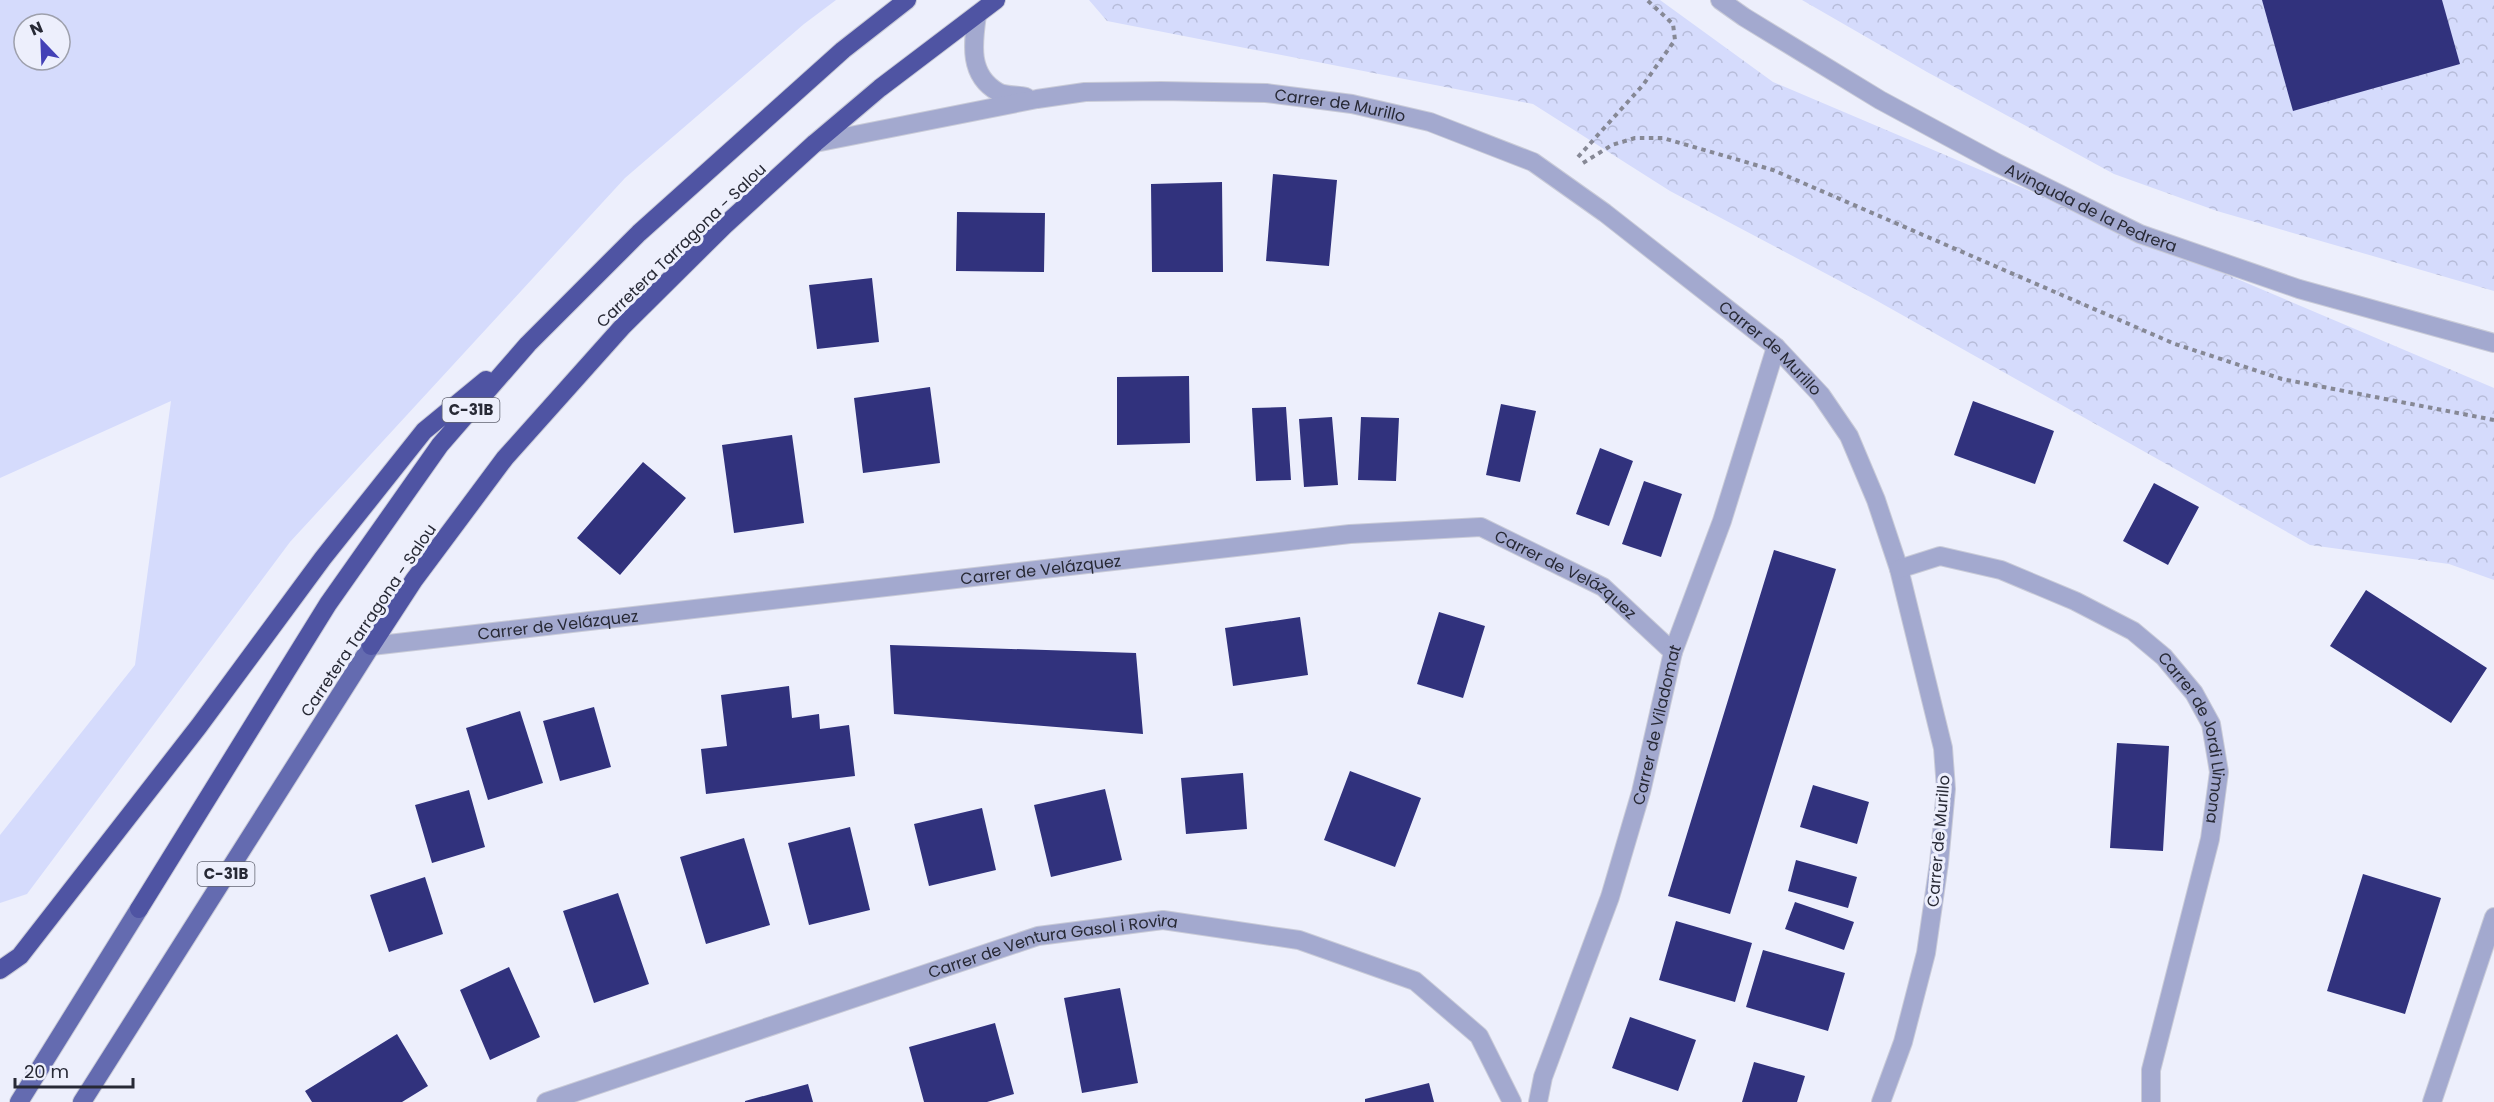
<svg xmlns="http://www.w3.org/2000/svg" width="2494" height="1102" font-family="Poppins,sans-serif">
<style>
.green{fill:#d5dbfc;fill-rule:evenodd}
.forest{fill:url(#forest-crowns)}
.building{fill:#31327d}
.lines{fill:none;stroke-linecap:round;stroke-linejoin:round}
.minor-casing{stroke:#c9cbd8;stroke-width:20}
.major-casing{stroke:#c9cbd8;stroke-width:20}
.highway-casing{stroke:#c9cbd8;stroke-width:20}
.path{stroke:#868895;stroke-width:4;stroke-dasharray:4.5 4.5;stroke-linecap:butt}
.minor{stroke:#a3a9cf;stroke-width:18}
.major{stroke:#646bb0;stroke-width:18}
.highway{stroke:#4f54a3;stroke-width:18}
.labels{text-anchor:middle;stroke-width:6;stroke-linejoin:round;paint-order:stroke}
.shield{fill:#edeffc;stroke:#626471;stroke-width:1.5}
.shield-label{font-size:15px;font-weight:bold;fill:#272935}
.street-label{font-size:16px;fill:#272935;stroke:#edeffc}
</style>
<defs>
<pattern id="forest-crowns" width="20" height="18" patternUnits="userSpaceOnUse" patternTransform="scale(1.5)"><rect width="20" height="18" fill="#d5dbfc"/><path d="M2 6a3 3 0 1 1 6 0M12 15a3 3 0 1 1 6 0" fill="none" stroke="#b7bcd9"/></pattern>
</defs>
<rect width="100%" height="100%" fill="#edeffc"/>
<path class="green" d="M0,0H836L804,24L625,178L290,542L27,894L0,903V835L135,665L171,401L0,478ZM24,24H60V60H24Z"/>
<path class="forest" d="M1089,0H1660L1773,82L2494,388V580L2449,564L2310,545L1872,298L1670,191L1533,104L1107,21Z
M1802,0H2494V291L2217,211L2114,174L1927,72Z"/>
<path class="building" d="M2262,0H2442L2460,64L2293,111Z
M1273,174L1337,180L1329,266L1266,261Z
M1222,182L1223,272H1152L1151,184Z
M957,212L1045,213L1044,272L956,271Z
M872,278L879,342L817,349L809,285Z
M1189,376L1190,443L1117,445V377Z
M930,387L940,463L863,473L854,398Z
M1973,401L2054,431L2035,484L1954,455Z
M1501,404L1536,411L1520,482L1486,475Z
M1286,407L1291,480L1256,481L1252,408Z
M1332,417L1338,485L1304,487L1299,419Z
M1361,417L1399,418L1396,481L1358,480Z
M792,435L804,523L734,533L722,445Z
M1600,448L1633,461L1609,526L1576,514Z
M643,462L686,498L620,575L577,538Z
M1644,481L1682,494L1661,557L1622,544Z
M2154,483L2199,507L2168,565L2123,541Z
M1774,550L1836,569L1730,914L1668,896Z
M2366,590L2487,668L2451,723L2330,646Z
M1439,612L1485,626L1463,698L1417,684Z
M1300,617L1308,675L1233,686L1225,628Z
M890,645L1136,653L1143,734L894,714Z
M789,686L792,718L819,714L820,729L849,725L855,776L706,794L701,749L727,746L721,695Z
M594,707L611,767L560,781L543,721Z
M520,711L543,783L488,800L466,728Z
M2117,743L2169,746L2163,851L2110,848Z
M1350,771L1421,798L1395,867L1324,840Z
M1243,773L1247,829L1186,834L1181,778Z
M1813,785L1869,802L1857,844L1800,827Z
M1105,789L1122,860L1051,877L1034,805Z
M469,790L485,847L432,863L415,805Z
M982,808L996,870L929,886L914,824Z
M850,827L870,910L809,925L788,843Z
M744,838L770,925L706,944L680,857Z
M1796,860L1857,877L1848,908L1788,891Z
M2363,874L2441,898L2405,1014L2327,991Z
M425,877L443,934L389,952L370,895Z
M618,893L649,984L594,1003L563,911Z
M1795,902L1854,922L1844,950L1785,929Z
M1676,921L1752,943L1735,1002L1659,980Z
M1763,950L1845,973L1828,1031L1746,1007Z
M509,967L540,1037L490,1060L460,990Z
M1120,988L1138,1083L1082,1093L1064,998Z
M1630,1017L1696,1040L1678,1091L1612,1068Z
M995,1023L1014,1094L987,1102H924L909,1047Z
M397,1034L428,1086L402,1102H312L305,1091Z
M1754,1062L1805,1076L1797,1102H1742Z
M1429,1083L1434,1102H1365V1099Z
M808,1084L813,1102H745V1101Z"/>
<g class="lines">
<g class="minor-casing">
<g id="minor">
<path id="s1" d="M1720,0L1744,17L1880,100L1997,163L2140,234L2299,289L2494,343"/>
<path d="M977,15C973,43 968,75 998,92C1005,96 1018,95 1026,97"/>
<path id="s2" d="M815,143L1037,99L1085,92L1161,91L1266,93L1352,104L1430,122L1533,162L1605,213L1776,347L1821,395L1849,436L1876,500L1899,569L1943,748L1946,789L1939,863L1926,953L1903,1042L1881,1102"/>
<path id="s3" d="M1899,569L1940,556L2001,570L2075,601L2133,631L2164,657L2194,693L2211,724L2219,772L2210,839L2151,1070V1102"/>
<path id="s4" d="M371,646L1350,534L1481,527L1603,587L1673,652"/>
<path id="s5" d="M546,1102L1038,936L1163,920L1299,940L1415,981L1479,1036L1512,1102"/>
<path id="s6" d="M1538,1102L1543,1077L1610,897L1641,792L1673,652L1722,521L1776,347"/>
<path d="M2432,1102L2494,917"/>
</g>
</g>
<g class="major-casing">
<path id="major" d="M19,1102L139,909
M82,1102L371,646"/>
</g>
<g class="highway-casing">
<path id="highway" d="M371,646L414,580L505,458L623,326L725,225L815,143L880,88L996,0
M139,909L328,604L440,445L528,344L639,233L843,50L907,0
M0,970L20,956L199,726L323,558L424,431L486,380"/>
</g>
<path class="path" d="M1578,157L1643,85L1675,40L1673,24L1647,0
M1583,163L1612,145L1635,138H1663L1773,170L2175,344L2282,379L2494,420"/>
<use href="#minor" class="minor"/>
<use href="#major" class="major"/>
<use href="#highway" class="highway"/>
</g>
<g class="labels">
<g class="shield">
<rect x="442.5" y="398" width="57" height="24" rx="4.5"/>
<rect x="197.5" y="862" width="57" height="24" rx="4.5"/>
</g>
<g class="shield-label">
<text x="471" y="415">C-31B</text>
<text x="226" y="879">C-31B</text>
</g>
<g class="street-label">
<text dy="6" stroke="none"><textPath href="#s2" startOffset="531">Carrer de Murillo</textPath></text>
<text dy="6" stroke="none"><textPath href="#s1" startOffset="426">Avinguda de la Pedrera</textPath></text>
<text transform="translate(681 245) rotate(-44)" y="6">Carretera Tarragona - Salou</text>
<text dy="6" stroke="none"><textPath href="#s2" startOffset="1035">Carrer de Murillo</textPath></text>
<text dy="6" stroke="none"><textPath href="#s4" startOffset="674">Carrer de Velázquez</textPath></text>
<text dy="6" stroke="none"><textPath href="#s4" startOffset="1214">Carrer de Velázquez</textPath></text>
<text transform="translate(368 620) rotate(-56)" y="6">Carretera Tarragona - Salou</text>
<text dy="6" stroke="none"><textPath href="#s4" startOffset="188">Carrer de Velázquez</textPath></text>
<text dy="6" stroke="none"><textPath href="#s6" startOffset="396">Carrer de Viladomat</textPath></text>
<text dy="6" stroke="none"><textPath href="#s3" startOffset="381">Carrer de Jordi Llimona</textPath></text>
<text transform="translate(1938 841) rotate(-85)" y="6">Carrer de Murillo</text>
<text dy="6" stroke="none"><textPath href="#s5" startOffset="532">Carrer de Ventura Gasol i Rovira</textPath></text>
</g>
</g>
<g transform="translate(42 42) rotate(337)"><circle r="28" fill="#edeffc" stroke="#9ea0ac" stroke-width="1.5"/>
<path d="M0-4.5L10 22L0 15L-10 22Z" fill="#4441b6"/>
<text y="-9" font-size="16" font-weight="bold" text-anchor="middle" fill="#272935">N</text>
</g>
<path d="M15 1078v9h118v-9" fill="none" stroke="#272935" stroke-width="3"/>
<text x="24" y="1078" font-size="18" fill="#272935" stroke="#edeffc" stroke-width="4.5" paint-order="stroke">20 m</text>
</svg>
